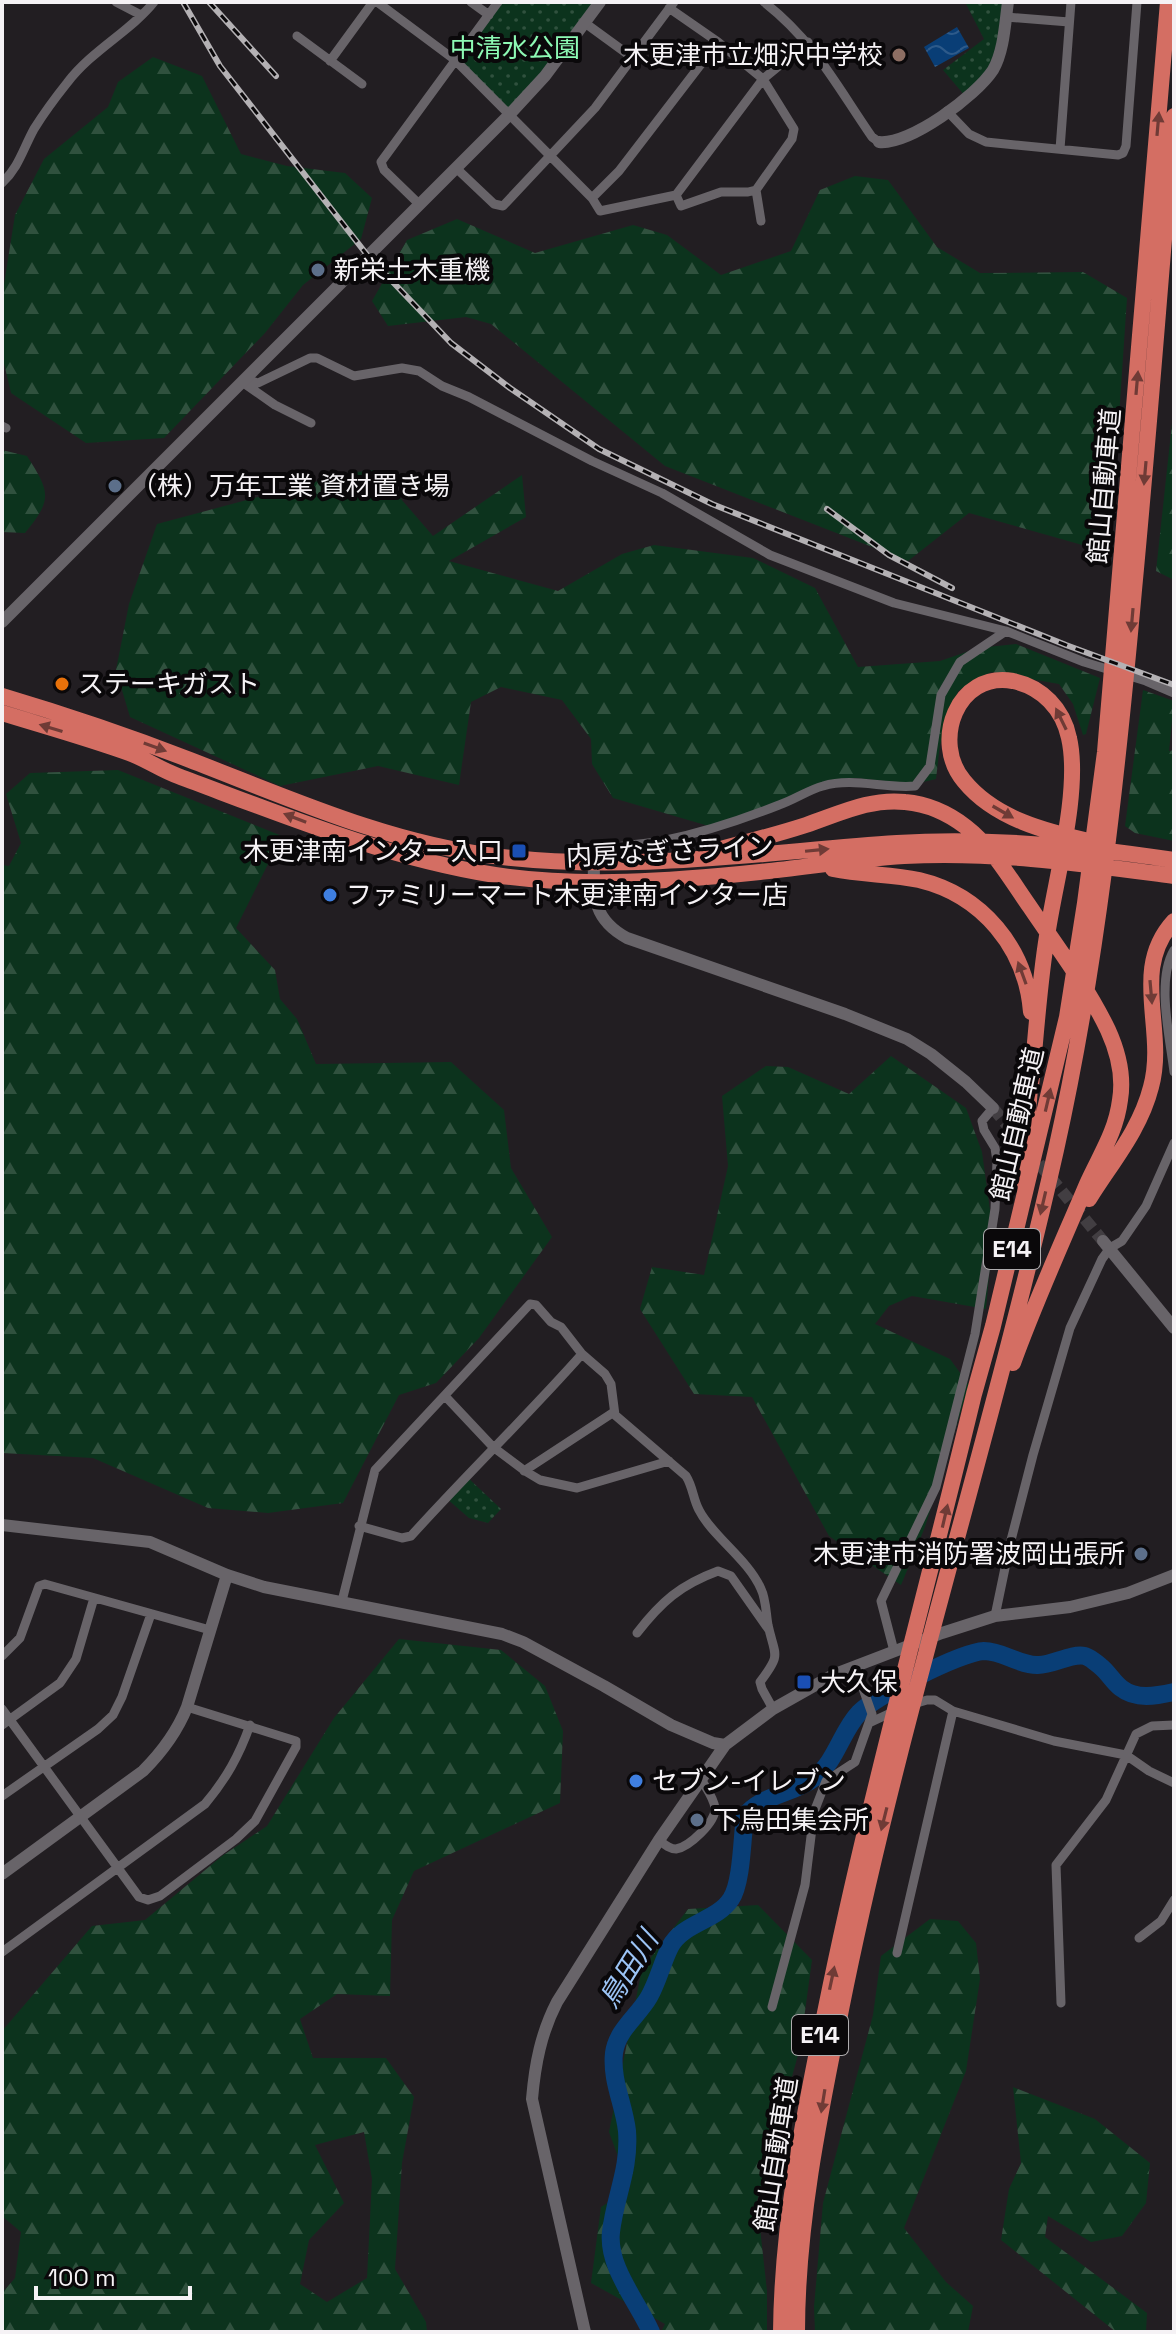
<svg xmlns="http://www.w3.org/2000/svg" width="1176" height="2334" font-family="'Space Grotesk','Noto Sans JP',sans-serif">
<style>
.forest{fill:url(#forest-firs);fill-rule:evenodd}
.park{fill:url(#park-dots)}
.water{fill:url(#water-waves)}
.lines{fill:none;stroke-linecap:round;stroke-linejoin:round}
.river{stroke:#093e76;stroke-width:18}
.secondary-tunnel{stroke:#423e42;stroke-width:12;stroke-dasharray:12 6;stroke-linecap:butt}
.street{stroke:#686469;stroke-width:9}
.secondary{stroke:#686469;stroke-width:12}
.highway{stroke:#d46e63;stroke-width:16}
.rail-casing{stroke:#b4b1b4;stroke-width:6}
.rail{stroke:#0a080a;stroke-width:3;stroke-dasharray:9;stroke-linecap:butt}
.oneway{fill:#6f3b36}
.education-dot{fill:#8d6e63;stroke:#0a080a;stroke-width:3}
.service-dot{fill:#5c6f8a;stroke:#0a080a;stroke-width:3}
.food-dot{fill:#e8710a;stroke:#0a080a;stroke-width:3}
.transit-dot{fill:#1a4fb4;stroke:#0a080a;stroke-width:3}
.shop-dot{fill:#3f7fe0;stroke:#0a080a;stroke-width:3}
.labels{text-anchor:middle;stroke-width:8;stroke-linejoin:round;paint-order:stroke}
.shield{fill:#0a080a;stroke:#aeacae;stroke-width:2}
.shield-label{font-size:24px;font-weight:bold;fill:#f5f2f5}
.park-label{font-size:26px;fill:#8df9b4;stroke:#0a080a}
.poi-label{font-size:26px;fill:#f5f2f5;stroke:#0a080a;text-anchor:start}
.street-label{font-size:26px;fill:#f5f2f5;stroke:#0a080a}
.water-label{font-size:28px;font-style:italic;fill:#9cc4f6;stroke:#0a080a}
</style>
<defs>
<pattern id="forest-firs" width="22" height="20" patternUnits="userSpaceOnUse" patternTransform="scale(2)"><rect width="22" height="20" fill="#0c331d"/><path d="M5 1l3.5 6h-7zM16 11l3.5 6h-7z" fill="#30513e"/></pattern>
<pattern id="park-dots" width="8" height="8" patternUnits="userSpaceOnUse" patternTransform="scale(2)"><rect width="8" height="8" fill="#0c331d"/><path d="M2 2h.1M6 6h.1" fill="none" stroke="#30513e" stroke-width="1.8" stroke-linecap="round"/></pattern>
<pattern id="water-waves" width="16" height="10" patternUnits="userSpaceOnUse" patternTransform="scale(2)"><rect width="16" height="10" fill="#093e76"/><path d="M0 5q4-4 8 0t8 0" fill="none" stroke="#2d5a8a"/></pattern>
</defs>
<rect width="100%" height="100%" fill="#221e22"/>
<path class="forest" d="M153,57L202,76L241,154L287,166L345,173L372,198L361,239L303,285L265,333L164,438L86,443L11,393L2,355V297L15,215L44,159L108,107L118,82Z
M855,176L888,180L937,247L980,273L1083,272L1127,298L1118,432L1100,550L969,513L908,561L665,466L491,324L466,317L388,326L372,301L407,240L457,219L535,253L633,225L667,235L721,275L791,251L820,190Z
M1174,405V580L1156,571Z
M2,450L27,456C50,492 53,499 25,533L2,532Z
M376,470L433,536L522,475L526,517L449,561L558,591L622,554L654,545L753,558L815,588L858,667L940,661L978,648L1016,644L1100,678L1086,734L1083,735L1073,704L1059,684L991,672L958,691L940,745L936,779L915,784L855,778L712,827L613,798L592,764L591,739L562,700L501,687L471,702L459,785L378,766L280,786L130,717L116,670L129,604L157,524L348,473Z
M1143,690L1174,701L1169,751L1174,750V841L1135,833L1125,826Z
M118,770L282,836L236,928L275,970L280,999L297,1019L316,1064L451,1062L504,1110L511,1168L552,1237L479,1338L436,1383L399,1395L343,1503L268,1513L208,1508L93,1458L2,1453V865L9,866L21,843L6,794L30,773Z
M891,1056L966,1108L982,1152L993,1232L986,1309L912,1296L889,1306L875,1324L950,1359L969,1385L925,1527L901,1585L829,1536L752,1397L694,1394L640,1309L652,1267L704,1275L728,1166L722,1096L766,1066L788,1067L849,1094Z
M399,1639L501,1650L545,1686L563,1731L560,1803L414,1871L392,1920L390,1996L337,1994L300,2019L313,2058H386L414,2097L402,2163L395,2269L426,2322L427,2332H2V2293L15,2278L21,2232L2,2216V2031L92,1926L145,1920L222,1856L267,1826L334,1718ZM364,2132L372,2179L367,2278L327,2302L300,2284L309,2240L344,2203L315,2145Z
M758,1905L812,1960L800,2048L757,2201L767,2291V2332H661L665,2324L591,2283L601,2207L630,2189L609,2132L642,1969L688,1909Z
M930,1919L958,1921L976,1943L980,1979L966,2071L904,2228L946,2282L973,2306L968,2332H815L814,2307L823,2203L873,2015L881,1956Z
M1013,2087L1095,2119L1150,2163L1146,2203L1122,2236L1091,2242L1048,2216L1045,2237L1147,2313L1146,2332H1116L1001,2240L1009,2189L1021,2163Z"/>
<path class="park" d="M498,2H600L510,114L455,60Z
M965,2H1008L999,53L966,97L943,70L984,39Z
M466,1476L501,1509L488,1523L469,1518L446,1498Z"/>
<path class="water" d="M957,27L969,48L935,67L924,47Z"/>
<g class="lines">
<path class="river" d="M651,2332C638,2302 607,2267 611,2232C615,2196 630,2170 627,2131C624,2104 611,2081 614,2053C617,2030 638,2016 649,1997C658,1981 662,1963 670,1947C682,1923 717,1921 731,1899C742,1883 742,1837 745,1816C761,1795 793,1794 814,1778C836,1762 841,1732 859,1713C875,1696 961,1652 984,1651C1003,1651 1018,1665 1037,1665C1052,1666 1070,1653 1085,1656C1091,1658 1095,1662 1100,1666C1108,1672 1113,1682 1121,1688C1136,1700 1156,1696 1174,1692"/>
<path class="secondary-tunnel" d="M993,1108L1103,1241"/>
<path class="street" d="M116,2L141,15
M377,2L455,60L592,198L600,211L676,195L763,79L808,42
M471,2L489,15
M764,2C815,42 836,85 872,137L879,142
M669,8L718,42L763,79L794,129L792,139L756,190L748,192H721L681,206L676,195
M1006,17L1069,22
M585,23L633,58
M297,36L362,84
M330,61L373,2
M947,111L969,134L986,142L1118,155L1123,153L1126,146L1137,2
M1060,149L1071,2
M456,168L494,204L503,206L595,108L674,2
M2,183C19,167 23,149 34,129C44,113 55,98 67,83C92,50 131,31 154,2
M756,190L761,221
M592,198L619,171L718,42
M419,204L384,170L381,162L498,2
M245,379L258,383L310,358H317L354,376L402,368L419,371L442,386L469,397L592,461L662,493L770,555L894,603L1006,631L1084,662L1146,681L1174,693
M245,384L275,405L311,423
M2,426L6,428
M595,862C607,841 640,846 662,841C701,833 741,820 779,805C794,800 808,790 823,786C853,777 885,789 915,786L930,766L941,695L960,662L1006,631
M1174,950C1156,980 1170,1038 1174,1072
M445,1396L493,1447L525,1471L540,1480L577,1488L669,1461
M524,1471L614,1412
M359,1526L402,1538L411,1536C467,1474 527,1416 582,1354
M342,1601L375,1470L530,1304L536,1305L551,1322L561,1327L582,1354L605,1374L611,1384L615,1415L686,1476C693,1487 693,1499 699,1510C712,1536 748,1559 761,1589C766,1599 766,1614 768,1625C775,1657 782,1653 760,1682L762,1689L773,1709
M995,1616L1010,1544L1033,1455L1070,1328L1102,1259L1110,1248L1122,1241L1146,1206L1174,1143
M637,1633C661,1602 680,1585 718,1571L731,1576L769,1630
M894,1651L881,1601L936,1487L975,1334L995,1209L997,1161L995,1148L984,1130L982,1121L993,1108
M2,1656L20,1638L39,1586L45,1584L210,1630
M910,1705L927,1700H935L953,1711L1054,1741L1126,1755L1149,1771L1174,1783
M2,1709L139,1897L148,1900L160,1896L236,1839L255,1821L296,1747V1741L187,1707
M869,1723L897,1710
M2,1725L60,1683L76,1659L94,1598
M2,1796L98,1729L113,1715L122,1697L151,1614
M659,1840C664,1844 669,1849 676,1849C689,1847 716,1822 715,1808C714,1798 706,1788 701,1779
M1139,1938L1161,1921L1174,1900
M2,1952L205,1804C226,1779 239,1756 250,1725
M897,1953L953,1711
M1061,2003L1056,1865L1106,1800L1136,1734L1152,1726L1174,1725
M772,2007L805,1885L814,1812L826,1781L855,1762L872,1714L855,1666"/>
<path class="secondary" d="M879,142C910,145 976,96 993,70C1004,51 1005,23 1008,2
M2,622L510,114L545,76L600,2
M594,863C593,898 594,920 627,938L845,1014L907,1039L931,1054L966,1082L993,1108
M1103,1241L1174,1328
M2,1525L150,1542L227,1575L264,1587L502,1634L523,1642L604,1686L671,1725L713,1743L725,1745
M2,1874L143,1771C163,1751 177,1732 187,1707L227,1575
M585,2332L532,2099C535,2064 541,2033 557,2002L659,1840L725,1745L773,1709L835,1674L942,1633L995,1616L1070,1607L1128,1593L1174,1575"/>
<path class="highway" d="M2,696C66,715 128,736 190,760C289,798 388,843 494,856C629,873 763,852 897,843C989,837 1083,846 1174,860
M2,713C44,726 87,738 129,753C146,759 161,770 178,776C280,814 386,858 495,875C582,888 672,881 760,872C808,867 855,859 904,856C995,851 1084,864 1174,876
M713,851C744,843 775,835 806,825C839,814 870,798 905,802C928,804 948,813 966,827C992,847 1011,880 1030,907C1057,947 1087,986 1108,1030C1118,1052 1124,1076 1120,1100C1116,1132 1100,1155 1087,1184C1062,1243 1035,1302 1013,1363
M833,869C862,875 891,874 919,880C982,895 1026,948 1031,1012
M1031,1086C1036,1036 1039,985 1047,936C1055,881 1081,790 1069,738C1063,709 1042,687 1013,681C957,671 931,742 964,781C995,819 1047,832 1093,842
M1018,1183L1026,1139L1031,1075
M1089,1199C1112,1162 1140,1130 1151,1087C1167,1029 1129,970 1174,921
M781,2332C782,2223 804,2114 826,2008C868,1801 925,1598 974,1394L993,1326L1067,1017L1085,903L1105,752L1168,2
M797,2332C797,2216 823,2099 846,1985C904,1704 993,1430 1056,1150C1097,966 1117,778 1134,590C1149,432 1161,274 1174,116"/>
<g class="rail-casing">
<path id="rail" d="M183,2L220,66L368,256L451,343L510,388L599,449L712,504L1066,645L1174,685
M209,2L276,76
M827,509L889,555L952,588"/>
</g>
<use href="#rail" class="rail"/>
</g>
<defs><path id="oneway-solid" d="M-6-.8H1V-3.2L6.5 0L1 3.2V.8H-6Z" transform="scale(2)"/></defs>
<g class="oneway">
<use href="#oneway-solid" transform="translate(1158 124) rotate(-85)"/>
<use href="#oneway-solid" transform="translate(1137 383) rotate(-85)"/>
<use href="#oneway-solid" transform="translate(1145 473) rotate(95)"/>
<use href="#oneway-solid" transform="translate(1132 620) rotate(95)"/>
<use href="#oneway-solid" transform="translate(1061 719) rotate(-116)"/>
<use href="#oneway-solid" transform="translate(51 728) rotate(-163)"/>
<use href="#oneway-solid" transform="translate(155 747) rotate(20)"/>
<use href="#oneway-solid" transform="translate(1003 812) rotate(30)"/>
<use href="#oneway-solid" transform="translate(295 818) rotate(-159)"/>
<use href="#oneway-solid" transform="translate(817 850) rotate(-6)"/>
<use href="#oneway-solid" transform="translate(1022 973) rotate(-110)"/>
<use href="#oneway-solid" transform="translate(1151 992) rotate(85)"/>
<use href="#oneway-solid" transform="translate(1048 1100) rotate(-77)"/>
<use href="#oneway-solid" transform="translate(1043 1203) rotate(103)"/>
<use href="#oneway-solid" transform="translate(945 1516) rotate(-77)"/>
<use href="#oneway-solid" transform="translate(884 1819) rotate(104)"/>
<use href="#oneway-solid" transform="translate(832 1978) rotate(-78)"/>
<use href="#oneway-solid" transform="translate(823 2101) rotate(99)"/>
</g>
<circle class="education-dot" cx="899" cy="55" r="8"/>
<g class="service-dot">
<circle cx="318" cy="270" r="8"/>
<circle cx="115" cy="486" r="8"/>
<circle cx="1141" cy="1554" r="8"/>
<circle cx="697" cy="1820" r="8"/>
</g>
<circle class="food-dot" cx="62" cy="684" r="8"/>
<g class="transit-dot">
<rect x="511" y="843" width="16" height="16" rx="4"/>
<rect x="796" y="1674" width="16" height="16" rx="4"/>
</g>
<g class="shop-dot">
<circle cx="330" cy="895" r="8"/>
<circle cx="636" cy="1781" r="8"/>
</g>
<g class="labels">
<g class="shield">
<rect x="984" y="1229" width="56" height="40" rx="6"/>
<rect x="792" y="2015" width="56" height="40" rx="6"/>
</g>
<g class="shield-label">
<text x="1012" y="1257">E14</text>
<text x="820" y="2043">E14</text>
</g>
<g class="park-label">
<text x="515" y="57">中清水公園</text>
</g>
<g class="poi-label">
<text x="883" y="64" text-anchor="end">木更津市立畑沢中学校</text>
<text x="334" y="279">新栄土木重機</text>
<text x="131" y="495">（株）万年工業 資材置き場</text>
<text x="78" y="693">ステーキガスト</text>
<text x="503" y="860" text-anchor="end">木更津南インター入口</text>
<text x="346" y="904">ファミリーマート木更津南インター店</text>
<text x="1125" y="1563" text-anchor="end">木更津市消防署波岡出張所</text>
<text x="820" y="1691">大久保</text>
<text x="652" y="1790">セブン-イレブン</text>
<text x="713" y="1829">下烏田集会所</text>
</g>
<g class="street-label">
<text transform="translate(1104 486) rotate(-85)" y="9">館山自動車道</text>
<text transform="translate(670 851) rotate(-3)" y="9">内房なぎさライン</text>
<text transform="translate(1017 1124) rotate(-77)" y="9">館山自動車道</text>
<text transform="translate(776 2154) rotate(-81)" y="9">館山自動車道</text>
</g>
<g class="water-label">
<text transform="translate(628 1969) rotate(-58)" y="10">鳥田川</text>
</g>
</g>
<rect width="1176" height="2334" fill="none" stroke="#f5f2f5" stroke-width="8"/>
<path d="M36 2286v12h154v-12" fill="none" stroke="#f5f2f5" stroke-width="4"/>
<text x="48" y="2286" font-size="24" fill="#f5f2f5" stroke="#0a080a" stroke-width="6" paint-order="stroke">100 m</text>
</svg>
